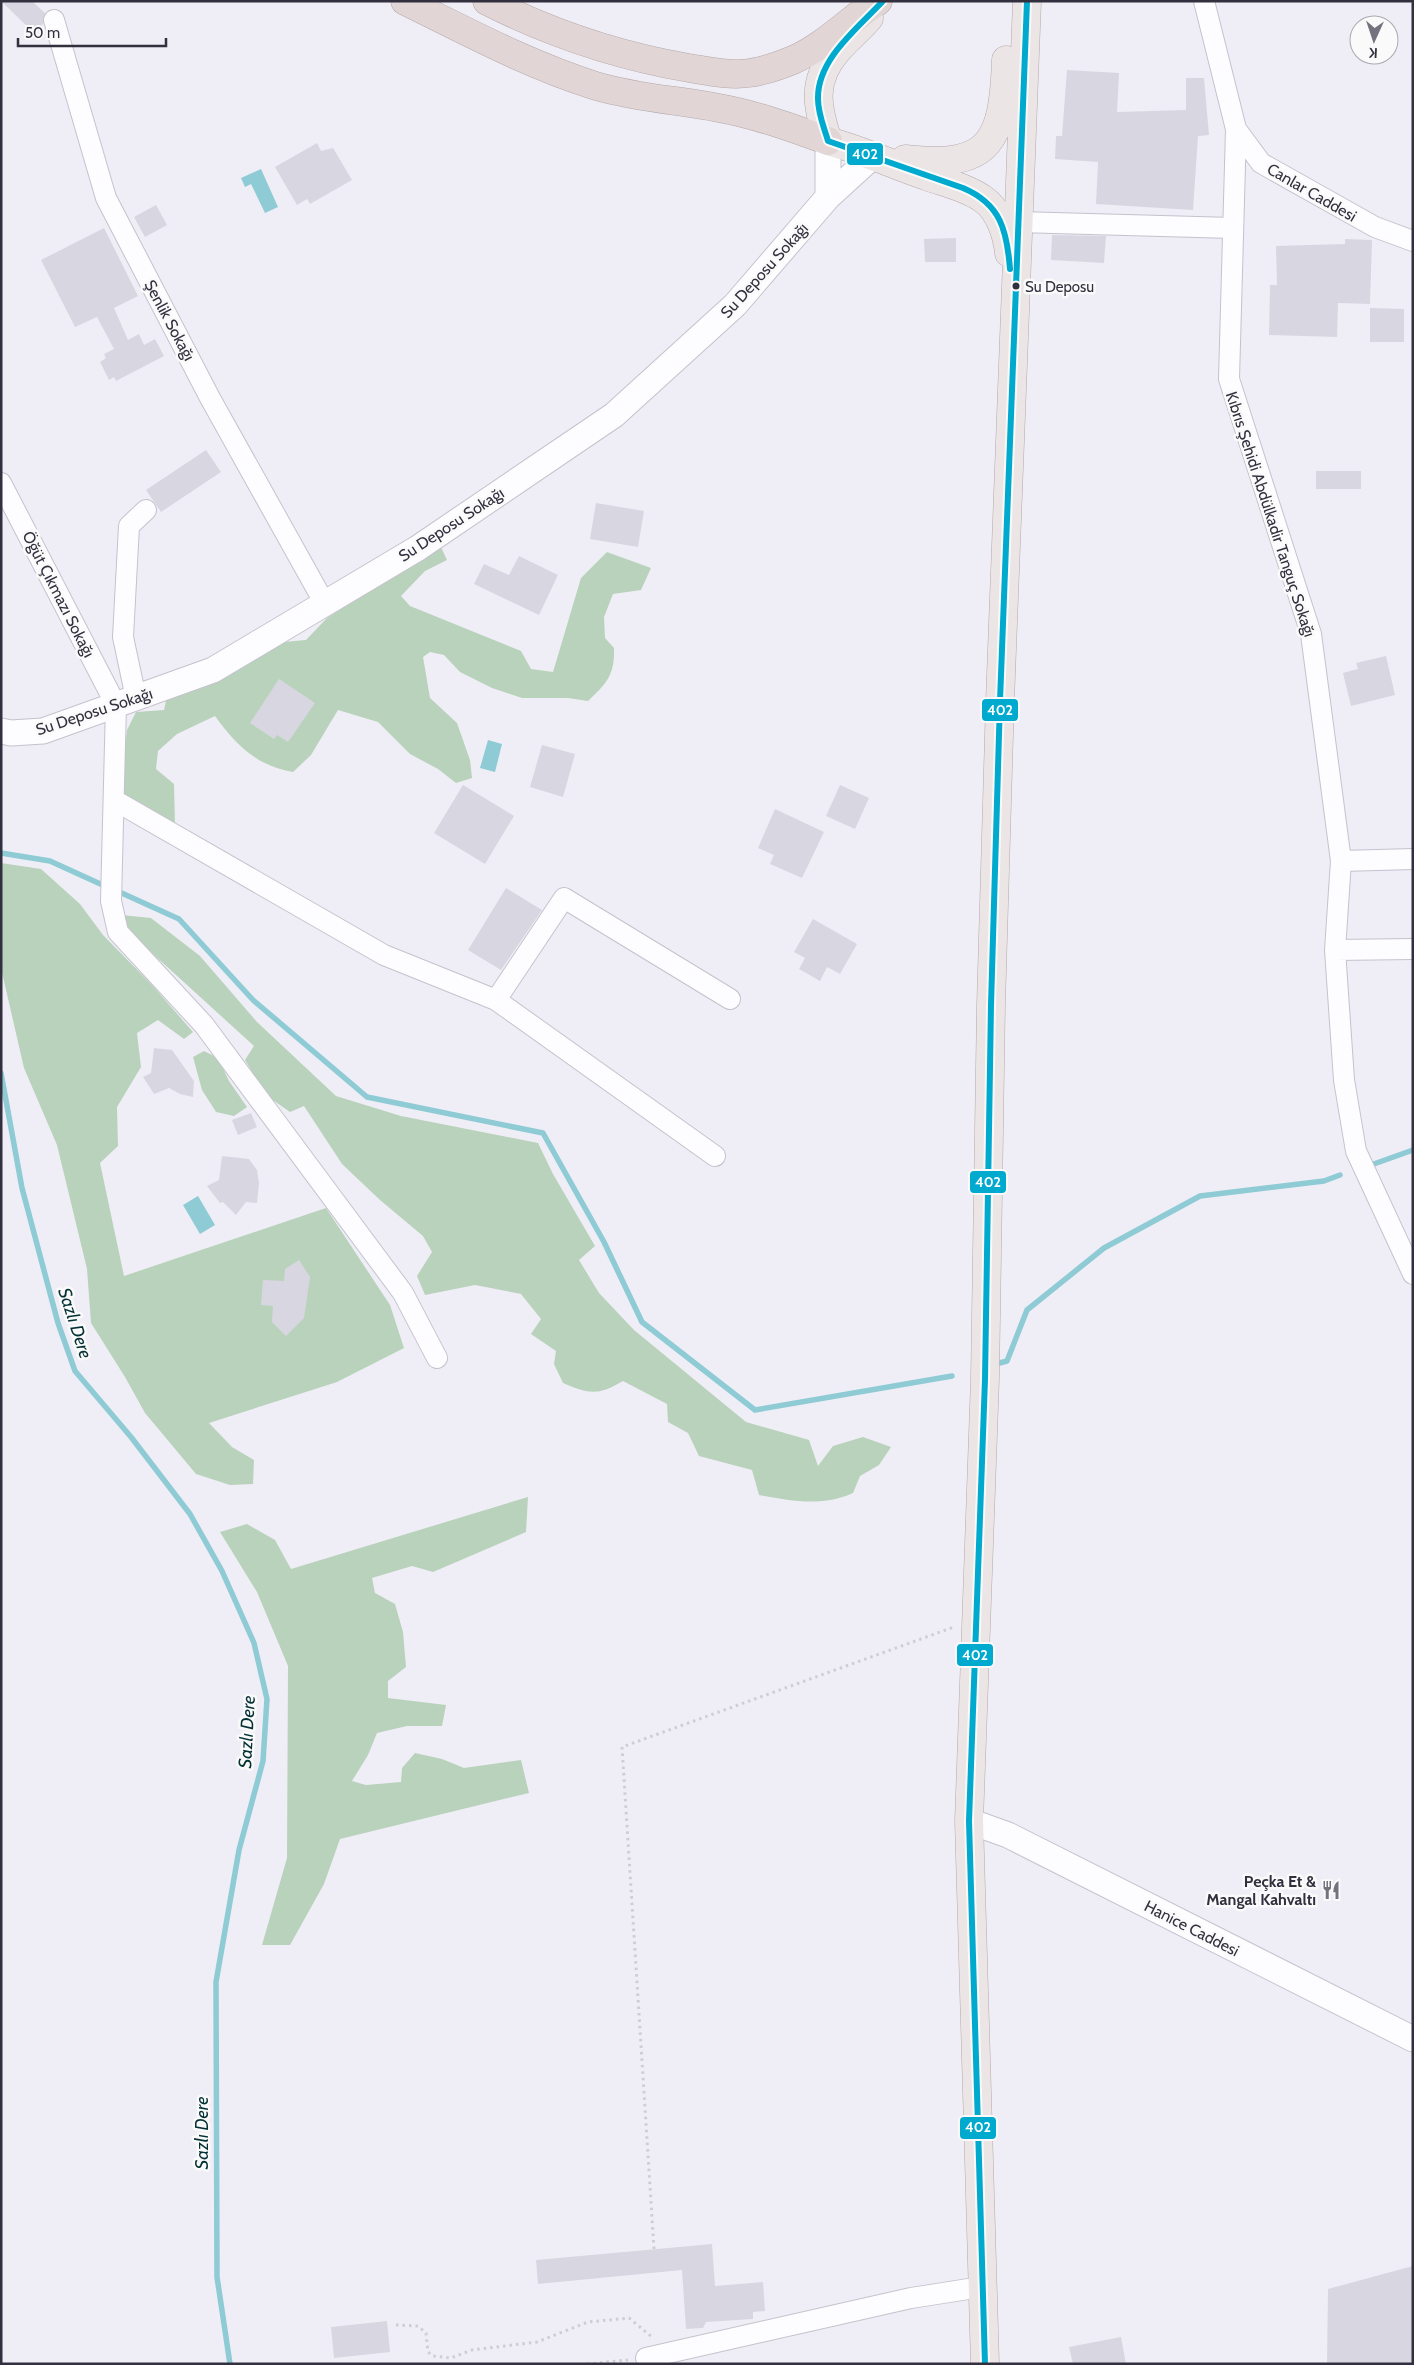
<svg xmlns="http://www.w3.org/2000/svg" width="1414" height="2365" font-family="Cabin,sans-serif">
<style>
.forest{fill:#b9d2bb}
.water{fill:#8ecbd4}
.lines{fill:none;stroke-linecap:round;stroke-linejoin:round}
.stream{stroke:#8ecbd4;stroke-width:5.5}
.building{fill:#d8d7e1}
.minor-casing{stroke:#c4c3cd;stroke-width:22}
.tertiary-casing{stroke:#c4c3cd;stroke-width:27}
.primary-casing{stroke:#b4a8aa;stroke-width:29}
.motorway-casing{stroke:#b4a8aa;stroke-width:29}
.path{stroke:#ceced2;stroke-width:3;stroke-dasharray:2.5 4;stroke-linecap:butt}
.minor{stroke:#fdfcfe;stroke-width:20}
.tertiary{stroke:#fdfcfe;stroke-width:25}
.primary{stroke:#ece5e5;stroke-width:28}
.motorway{stroke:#e1d5d5;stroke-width:28}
.bus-1-casing{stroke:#fafafa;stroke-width:10}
.bus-1{stroke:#00a9ce;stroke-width:6}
.bus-dot{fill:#32303e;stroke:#fafafa;stroke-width:2}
.labels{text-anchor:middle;stroke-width:5;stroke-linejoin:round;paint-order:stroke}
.bus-label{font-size:15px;fill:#32303e;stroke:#fafafa;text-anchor:start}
.street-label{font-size:16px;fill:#32303e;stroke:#fafafa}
.poi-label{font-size:16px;font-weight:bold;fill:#32303e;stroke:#fafafa;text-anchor:end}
.water-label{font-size:18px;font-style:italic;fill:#043135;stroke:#fafafa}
.line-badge{stroke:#fafafa;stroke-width:2}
.badge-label{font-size:14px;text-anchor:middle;font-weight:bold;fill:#fff}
</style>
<rect width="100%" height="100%" fill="#efeef6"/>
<path class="forest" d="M440,545L447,560L425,571L401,596L410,606L521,651L531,669L553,672L581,578L607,552L651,568L641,590L613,594L604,617L605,638L614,648C615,675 606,684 588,701L568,698H522L492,688L460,672L444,655L430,652L423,657L430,698L457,723L470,760L472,778L456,783L438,769L410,754L378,722L338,710L311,755L293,772C257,766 236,745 215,716L177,734L158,751L156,769L174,784L175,825L134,811L120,786L127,730L136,712L164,710L167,696L272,643L306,640L327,618Z
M1,863L41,869L80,904L103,935L152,985L193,1032L184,1039L158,1020L137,1033L141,1067L117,1107L118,1146L100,1163L124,1276L326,1208L390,1305L404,1348L337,1382L209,1423L232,1447L254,1460L253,1484L230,1485L196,1474L145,1413L125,1377L91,1323L87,1269L57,1145L24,1068L1,968Z
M121,915L151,918L200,956L257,1022L336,1096L401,1116L538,1143L553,1174L595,1246L579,1260L599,1293L634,1330L746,1422L809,1440L818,1466L833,1446L863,1437L891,1447L879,1465L860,1476L853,1493C822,1507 792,1501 759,1495L752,1470L699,1456L688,1433L668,1422L667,1404L623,1381C598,1396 589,1394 563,1383L554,1364L556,1351L531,1334L541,1319L521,1294L475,1285L425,1295L417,1276L432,1252L423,1236L380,1200L342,1164L304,1106L290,1112L267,1096L245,1060L254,1046L130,933Z
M204,1051L218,1058L229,1081L247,1107L234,1116L216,1112L202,1090L193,1057Z
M528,1497L526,1532L433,1572L412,1566L372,1578L375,1593L395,1604L403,1632L406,1667L388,1681V1698L446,1705L442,1726H407L377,1733L368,1755L352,1781L366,1785L401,1782L402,1768L415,1753L442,1759L464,1768L521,1760L529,1793L340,1839L324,1884L290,1945H262L287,1858L288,1666L257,1592L220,1532L247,1524L275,1540L291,1569Z"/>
<path class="water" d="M261,169L278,207L265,213L251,184L245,187L241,178Z
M488,740L502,744L495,772L480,768Z
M198,1196L215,1225L200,1234L183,1205Z"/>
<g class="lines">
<path class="stream" d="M1,853L50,861L107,887
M115,890L179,919L253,1000L367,1097L543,1133L604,1242L642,1322L755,1410L952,1376
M1,1073L22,1188L58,1323L75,1371L131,1437L190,1514L222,1571L254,1643L267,1699L263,1761L239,1850L216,1982L217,2277L230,2364
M1371,1165L1413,1150
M992,1365L1007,1361L1027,1310L1104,1248L1200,1196L1324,1181L1340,1175"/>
</g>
<path class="building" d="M1,1H32L45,13L43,24L34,33Z
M1067,70L1119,73L1117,112L1186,110V78H1204L1209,135L1198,136L1193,210L1096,204L1098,162L1055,159L1056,136H1062Z
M317,143L321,151L333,148L352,180L310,204L307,199L297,205L275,167Z
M156,205L167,225L145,237L134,217Z
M104,228L138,296L114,308L128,340L139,334L144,345L155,339L164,356L116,381L114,377L109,380L100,362L106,358L104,354L114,349L97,317L75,327L41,260Z
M1052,235L1106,236L1104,263L1051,260Z
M956,238V262H925L924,239Z
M1345,239L1372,240L1370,304L1338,303L1337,337L1269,335L1270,285H1277L1276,246L1345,244Z
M1370,308L1404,309V342H1370Z
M206,450L221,472L161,512L146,490Z
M1316,471H1361V489H1316Z
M596,503L644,511L638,547L590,539Z
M519,556L558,575L539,615L474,584L484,564L509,575Z
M1386,656L1395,695L1351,706L1343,673L1358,669L1356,663Z
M279,679L315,703L288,742L277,735L274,739L250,723Z
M542,745L575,754L563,797L530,787Z
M463,785L514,816L485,864L434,833Z
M840,785L869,798L855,829L826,816Z
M775,809L824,832L802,878L770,864L774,855L758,848Z
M506,888L542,910L501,970L468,950Z
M813,919L857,944L840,974L827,967L820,981L799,969L805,958L794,952Z
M154,1048L172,1050L194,1081L193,1097L180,1094L169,1088L154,1094L143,1077L151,1073Z
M251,1113L257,1127L238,1135L232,1120Z
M222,1156L249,1159L257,1170L259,1184L257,1203L246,1202L236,1215L223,1202L220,1203L207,1186L219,1180Z
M299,1260L310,1277L304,1318L286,1336L272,1322L273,1306L261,1305L263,1280L284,1281L285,1269Z
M712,2244L715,2286L763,2282L765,2311L753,2312V2319L706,2322L703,2328L686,2329L682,2270L538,2284L536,2260Z
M1413,2266V2364H1327L1328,2289Z
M387,2321L390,2352L334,2358L331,2327Z
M1121,2337L1126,2364H1073L1069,2347Z"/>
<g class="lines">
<g class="minor-casing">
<path id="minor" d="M1204,1L1236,129L1261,163L1375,227L1413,241
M54,20L106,198L210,398L325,604
M1236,129L1229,379L1311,634L1341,861L1335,950L1344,1080L1356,1151L1413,1274
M1018,222L1233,228
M1,483L116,705L111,901L118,932L204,1025L403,1293L437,1358
M136,698L123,637L129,526L146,510
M114,800L384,955L496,1000L715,1156
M1341,861L1413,859
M1335,950L1413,949
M496,1000L564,898L730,999
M646,2358L911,2298L981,2287"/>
</g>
<g class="tertiary-casing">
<path id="tertiary" d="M828,141V197
M1,731L11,733L43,731L213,670L418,548L614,415L735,305L828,197L874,155
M969,1821L1008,1835L1413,2039"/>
</g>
<g class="primary-casing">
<path id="primary" d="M869,18C859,30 847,39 837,51C811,81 817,107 828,141C862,150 893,165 926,176C945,183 966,187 983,199C999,210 1007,234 1009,253
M905,159C992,169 1003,140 1006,60
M985,2364L969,1821L985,1379L991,1005L1000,701L1027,1"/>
</g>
<g class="motorway-casing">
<path id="motorway" d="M405,1C468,32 529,65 596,86C636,98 678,100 719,108C757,115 793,128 828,141
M487,1C550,33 619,56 689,68C708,71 730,76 749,73C763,71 781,65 793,60C825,46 849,20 878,1"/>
</g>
<path class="path" d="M654,2249L622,1747L954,1627
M396,2325L418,2326L426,2333L428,2352L433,2356L451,2358L472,2350L537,2342L588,2322L629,2318L652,2337
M587,2364L628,2360"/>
<use href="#minor" class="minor"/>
<use href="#tertiary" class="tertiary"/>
<use href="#primary" class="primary"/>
<use href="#motorway" class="motorway"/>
<g class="bus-1-casing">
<path id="bus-1" d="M883,1C858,28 817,59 818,99C818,114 824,127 828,141L963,188C1001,204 1007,231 1010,269
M985,2364L969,1821L985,1379L991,1005L1000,701L1027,1"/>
</g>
<use href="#bus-1" class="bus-1"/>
</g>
<defs>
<g id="restaurant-bare" transform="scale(1.5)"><path d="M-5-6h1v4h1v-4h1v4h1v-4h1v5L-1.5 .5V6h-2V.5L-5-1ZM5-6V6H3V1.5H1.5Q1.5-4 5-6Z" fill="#74727e" stroke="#fafafa" stroke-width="2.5" paint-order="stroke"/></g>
</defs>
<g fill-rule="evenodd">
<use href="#restaurant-bare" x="1331" y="1890"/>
</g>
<circle class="bus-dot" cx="1016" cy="286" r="4.5"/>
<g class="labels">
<g class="bus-label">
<text x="1025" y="292">Su Deposu</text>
</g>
<g class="street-label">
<text transform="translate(1312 192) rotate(30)" y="6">Canlar Caddesi</text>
<text transform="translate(764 270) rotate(-48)" y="6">Su Deposu Sokağı</text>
<text transform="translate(170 320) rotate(62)" y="6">Şenlik Sokağı</text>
<text transform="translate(1271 514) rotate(72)" y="6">Kıbrıs Şehidi Abdülkadir Tanguç Sokağı</text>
<text transform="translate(451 524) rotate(-33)" y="6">Su Deposu Sokağı</text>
<text transform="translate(59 594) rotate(63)" y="6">Öğüt Çıkmazı Sokağı</text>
<text transform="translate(94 711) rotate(-18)" y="6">Su Deposu Sokağı</text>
<text transform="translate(1192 1928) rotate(27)" y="6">Hanice Caddesi</text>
</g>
<g class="poi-label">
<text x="1316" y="1887">Peçka Et &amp;<tspan x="1316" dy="18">Mangal Kahvaltı</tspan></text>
</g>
<g class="water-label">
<text transform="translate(75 1323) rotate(72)" y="6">Sazlı Dere</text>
<text transform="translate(247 1732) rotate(-87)" y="6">Sazlı Dere</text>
<text transform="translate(202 2133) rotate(-90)" y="6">Sazlı Dere</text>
</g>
</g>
<g class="line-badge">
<rect x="846" y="142" width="38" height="24" rx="5" fill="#00a9ce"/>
<rect x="981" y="698" width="38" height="24" rx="5" fill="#00a9ce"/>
<rect x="969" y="1170" width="38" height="24" rx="5" fill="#00a9ce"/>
<rect x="956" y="1643" width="38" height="24" rx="5" fill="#00a9ce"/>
<rect x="959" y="2116" width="38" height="24" rx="5" fill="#00a9ce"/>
</g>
<g class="badge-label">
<text x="865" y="159">402</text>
<text x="1000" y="715">402</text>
<text x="988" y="1187">402</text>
<text x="975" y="1660">402</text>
<text x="978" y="2132">402</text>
</g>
<rect width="1414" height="2365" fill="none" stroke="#32303e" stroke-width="5"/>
<g transform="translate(1374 40) rotate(183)"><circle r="24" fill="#fafafa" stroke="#aaa9af"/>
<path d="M0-4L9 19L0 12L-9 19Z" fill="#74727e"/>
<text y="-8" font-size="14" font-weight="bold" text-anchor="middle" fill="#32303e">K</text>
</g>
<path d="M18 38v8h148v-8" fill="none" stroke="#32303e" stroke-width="2.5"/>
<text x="25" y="38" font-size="15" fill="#32303e" stroke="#fafafa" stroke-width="4" paint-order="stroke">50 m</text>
</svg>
